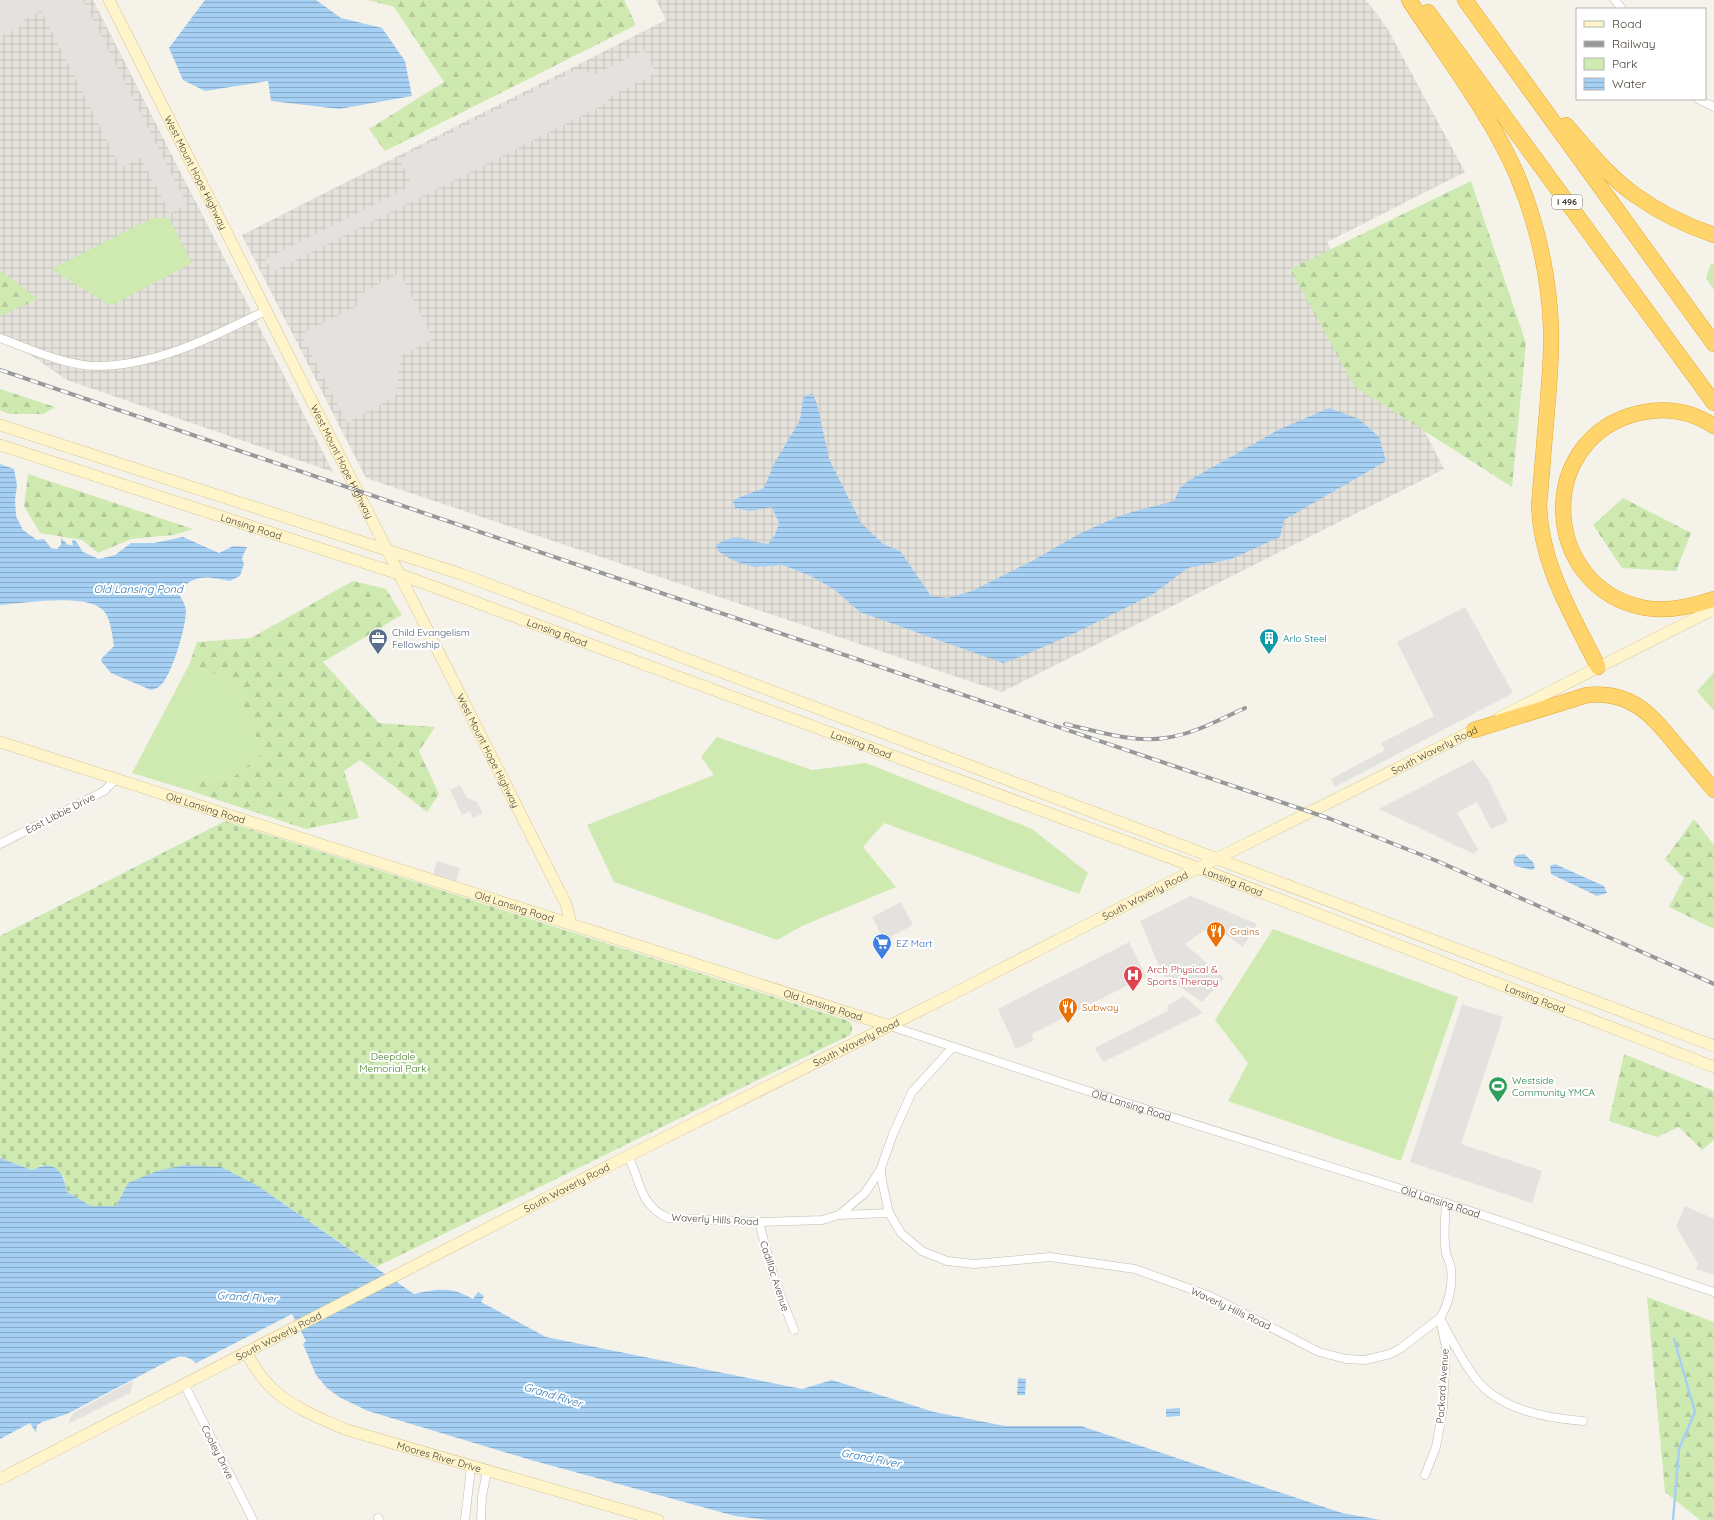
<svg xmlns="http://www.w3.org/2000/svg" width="1714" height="1520" font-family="Quicksand,sans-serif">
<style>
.industrial{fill:url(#industrial-grid)}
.green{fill:#ceeab1}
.forest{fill:url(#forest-firs)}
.cemetery{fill:url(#cemetery-stones)}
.parking{fill:#e4e2de}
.water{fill:url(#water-rules)}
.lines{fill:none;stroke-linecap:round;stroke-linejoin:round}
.stream{stroke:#a5d0f3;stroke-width:2.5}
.street-casing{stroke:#c1bbac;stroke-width:9}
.secondary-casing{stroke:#d6c898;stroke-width:12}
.highway-casing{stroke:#e3aa36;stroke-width:16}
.street{stroke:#fff;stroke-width:8}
.secondary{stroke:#fff4ca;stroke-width:11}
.highway{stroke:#ffd46b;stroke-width:15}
.rail-casing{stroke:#989898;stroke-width:4}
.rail{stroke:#fff;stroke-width:2.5;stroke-dasharray:8;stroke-linecap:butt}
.labels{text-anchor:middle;stroke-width:4;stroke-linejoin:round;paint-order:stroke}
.shield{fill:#fff;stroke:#807b73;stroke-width:1}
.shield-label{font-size:9px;font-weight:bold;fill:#4a4337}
.street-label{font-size:10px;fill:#4a4337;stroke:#fff}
.service-label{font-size:10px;fill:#4e5e75;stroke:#fff;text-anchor:start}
.culture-label{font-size:10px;fill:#0d838f;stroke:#fff;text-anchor:start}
.food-label{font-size:10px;fill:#c56008;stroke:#fff;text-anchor:start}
.shop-label{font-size:10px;fill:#366cbe;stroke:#fff;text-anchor:start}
.health-label{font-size:10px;fill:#be3a42;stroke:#fff;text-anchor:start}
.park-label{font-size:10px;fill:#457e28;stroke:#fff}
.leisure-label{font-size:10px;fill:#27864d;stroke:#fff;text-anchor:start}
.water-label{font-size:11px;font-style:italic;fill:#2c78ba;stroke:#fff}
</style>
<defs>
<pattern id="industrial-grid" width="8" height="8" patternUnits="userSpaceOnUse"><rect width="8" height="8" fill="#e5e1db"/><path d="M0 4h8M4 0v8" fill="none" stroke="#c6c2bd"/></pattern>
<pattern id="forest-firs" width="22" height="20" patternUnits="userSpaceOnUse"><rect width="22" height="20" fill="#ceeab1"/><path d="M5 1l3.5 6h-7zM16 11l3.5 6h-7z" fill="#b2ca99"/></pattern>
<pattern id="cemetery-stones" width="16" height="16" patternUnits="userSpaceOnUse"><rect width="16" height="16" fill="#ceeab1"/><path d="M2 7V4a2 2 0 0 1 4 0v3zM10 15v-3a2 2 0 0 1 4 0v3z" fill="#b2ca99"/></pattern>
<pattern id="water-rules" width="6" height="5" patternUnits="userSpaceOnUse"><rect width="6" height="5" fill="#a5d0f3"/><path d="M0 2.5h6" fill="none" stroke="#88aac6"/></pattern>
</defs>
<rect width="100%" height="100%" fill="#f5f2ea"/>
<path class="industrial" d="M0,0H93L333,472L67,380L0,334Z
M656,0H1366L1387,28L1465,172L1327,242L1444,469L1002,692L366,478L242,235L666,20Z"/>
<path class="green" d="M152,218H169L192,263L111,306L51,269Z
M1711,264H1714V290L1706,278Z
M189,665L232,679L263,753L231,779L197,777L191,791L132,773Z
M1714,672V711L1697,691Z
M717,737L812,770L866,763L1032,829L1088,873L1079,894L884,823L863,847L896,887L804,925L777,940L614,882L587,825L714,775L701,757Z
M1273,929L1458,997L1401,1161L1228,1101L1248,1063L1215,1020Z"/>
<path class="forest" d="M368,0H624L636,25L385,151L369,129L444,82L394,7Z
M1471,181L1526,343L1512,487L1354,386L1290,269Z
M0,270L38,299L0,316Z
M0,389L55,407L44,414H8L0,410Z
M28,474L193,529L173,535L131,539L98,553L82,540L40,533L24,506Z
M1623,498L1691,533L1676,571L1622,568L1593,525Z
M353,581L386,589L402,615L323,662L379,723L435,727L419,751L439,794L427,812L360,760L344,771L359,818L306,829L191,791L197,777L231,779L263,753L232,679L189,665L197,642L251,638Z
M1694,819L1714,845V929L1669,907L1684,878L1665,859Z
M1624,1054L1714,1091V1140L1702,1150L1679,1127L1657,1137L1609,1121Z
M1647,1297L1714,1322V1520H1700L1665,1492Z"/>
<path class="cemetery" d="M225,821L849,1021C853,1026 853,1029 850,1035L376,1267L258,1186L128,1183L116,1206H91L67,1192L64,1177L43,1165L32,1170L0,1158V936Z"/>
<path class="parking" d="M5,0H83L187,204L170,213L141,158L121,168L41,11L24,19L26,24L0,37V3Z
M644,50L656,73L609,97L605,104L272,272L265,259L412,185L399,159L578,69L595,74Z
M400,273L433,339L400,357L396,396L347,423L301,334L359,305L356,296Z
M1465,607L1513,693L1335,787L1331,779L1385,750L1381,743L1434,716L1397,642Z
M1473,760L1489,781L1508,821L1491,829L1477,802L1457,813L1478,849L1474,854L1379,809Z
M460,785L467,798L477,802L483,813L473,818L470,811L462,815L450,790Z
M437,861L460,868L456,882L433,875Z
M1191,896L1257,924L1243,947L1212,925L1185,944L1224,978L1202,1002L1163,975L1140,921Z
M901,902L913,925L884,940L872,917Z
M1129,942L1146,976L1032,1034L1033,1041L1016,1049L998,1009Z
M1184,996L1203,1013L1103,1062L1095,1048L1169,1010L1167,1006Z
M1462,1004L1503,1017L1461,1144L1542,1171L1532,1203L1410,1162Z
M1685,1206L1714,1219V1275L1696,1269L1698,1264L1676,1226Z
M134,1380L130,1393L68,1424L73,1413Z"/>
<path class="water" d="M205,0H316L341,18L382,28L405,61L412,96L339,109L271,101L268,81L205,91L183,80L169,48Z
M812,393L817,404L829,459L861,523L883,544L900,551L931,596L948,598L972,591L1034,560L1079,534L1117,517L1132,512L1174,501L1180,488L1188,481L1278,430L1329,408L1359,419L1379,437L1386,461L1284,520L1280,537L1231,559L1188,568L1153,594L1075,633L1027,654L1003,663L860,612L835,590L813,577L783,565L754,567L732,560L718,551L716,545C739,531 744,541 768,544L775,535L779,523L772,507L750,511L735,508L733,500L764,488L774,464L800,420L803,398Z
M0,464L14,469L17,485L15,500L16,516L23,530L37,540L44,539L51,548L57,549L61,545V538L68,545H73L72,540H75L83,552L99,559L115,555L131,543H154L183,537L219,553L233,546L247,547L242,558L244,564L240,576L230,581C207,577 198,573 179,590C179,598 186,603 186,611C186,626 172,676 160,686C158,688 154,689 151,690L111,673L101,661L102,658L114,646C112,636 111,618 103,610C85,593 24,603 0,605Z
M1524,854L1533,862L1535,868L1532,870L1515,866L1513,860L1517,855Z
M1555,864L1604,886L1607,893L1597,896L1551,874L1550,866Z
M0,1158L32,1170C54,1159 63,1170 67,1192L91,1206H116L128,1183L157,1171L185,1165L221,1167L258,1186L414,1294C437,1289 451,1286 473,1299L478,1292L484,1296L481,1302L546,1337L802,1389L832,1380L934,1412L1005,1426H1081L1342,1513L1381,1520H768L735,1516L531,1460L368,1411L339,1397L327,1388L316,1375L303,1344L306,1341L292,1314L196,1363C187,1355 180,1355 170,1360L67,1414L42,1422L37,1425L36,1433L30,1423L0,1439Z
M1018,1378L1026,1379L1025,1395H1017Z
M1180,1408V1416L1166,1417V1409Z"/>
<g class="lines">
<path class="stream" d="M1673,1520L1679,1449L1695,1412L1674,1339"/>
<g class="street-casing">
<g id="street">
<path d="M1615,0L1622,9"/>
<path d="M1698,99L1714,107"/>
<path d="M0,338C30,349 64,365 96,366C157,366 212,337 265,311"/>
<path d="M0,844L104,791L116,779"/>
<path id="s1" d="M890,1026L1072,1086L1446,1203L1714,1292"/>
<path d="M953,1047L912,1092L893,1134L881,1168L882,1181L889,1213L901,1233L922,1251L947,1261L974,1264L1050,1257L1135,1269L1210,1296L1319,1352L1346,1359L1365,1360L1390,1354L1401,1348L1440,1318C1451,1339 1462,1361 1476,1379C1500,1410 1547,1418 1583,1421"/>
<path d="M628,1156C641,1181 639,1205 668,1218L759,1222L822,1220L839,1215L889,1213"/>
<path d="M839,1215L865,1193L881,1169"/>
<path d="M759,1222L774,1278L794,1330"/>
<path d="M184,1384L253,1520"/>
<path d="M1425,1475L1436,1447L1443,1408L1446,1348L1440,1318C1449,1304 1453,1284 1451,1268C1450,1262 1447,1258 1446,1253C1443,1236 1445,1219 1446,1203"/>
<path d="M378,1518L379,1520"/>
<path d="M465,1520L471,1467"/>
<path d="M481,1520L482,1496L487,1471"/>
</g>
</g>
<g class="secondary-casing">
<g id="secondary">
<path id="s2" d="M109,0L566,904L571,924"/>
<path d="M0,425L461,574L1714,1046"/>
<path id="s3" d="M0,445L399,574L1198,868L1714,1067"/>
<path d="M1500,717L1714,609"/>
<path id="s4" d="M0,742L890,1026"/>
<path id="s5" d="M246,1352C270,1399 298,1408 344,1429L658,1520"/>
<path id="s6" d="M0,1479L628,1156L943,999L1198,868L1480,727"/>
</g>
</g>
<g class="highway-casing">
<path id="highway" d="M1409,0C1445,55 1491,115 1517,175C1537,223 1549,276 1551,328C1552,356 1549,384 1547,412C1544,443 1542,474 1539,505C1541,566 1572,614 1598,667
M1465,0L1714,344
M1428,12L1714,403
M1566,125C1587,149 1609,177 1635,195C1659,212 1687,226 1714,235
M1714,426C1691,411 1665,407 1639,413C1534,438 1540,588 1645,608C1668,612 1693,606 1714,599
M1474,730L1587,695C1631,691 1650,713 1676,745C1689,760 1701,775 1714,790"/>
</g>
<use href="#street" class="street"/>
<use href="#secondary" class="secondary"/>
<use href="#highway" class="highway"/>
<g class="rail-casing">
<path id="rail" d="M0,370L1328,818L1437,861L1714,984
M1065,724C1097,731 1132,743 1165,738C1194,734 1219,720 1245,708"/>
</g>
<use href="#rail" class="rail"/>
</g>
<defs>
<g id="office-pin" transform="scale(1)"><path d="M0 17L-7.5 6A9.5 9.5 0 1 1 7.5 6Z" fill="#5c6f8a" stroke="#fff"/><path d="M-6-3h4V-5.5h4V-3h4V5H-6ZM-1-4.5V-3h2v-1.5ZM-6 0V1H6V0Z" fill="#fff"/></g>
<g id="building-pin" transform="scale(1)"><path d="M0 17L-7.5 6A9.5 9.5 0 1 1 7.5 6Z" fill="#0f9aa8" stroke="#fff"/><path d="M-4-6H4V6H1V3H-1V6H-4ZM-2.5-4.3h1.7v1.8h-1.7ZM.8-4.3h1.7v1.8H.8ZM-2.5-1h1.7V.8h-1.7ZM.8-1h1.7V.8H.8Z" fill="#fff"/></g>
<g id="restaurant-pin" transform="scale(1)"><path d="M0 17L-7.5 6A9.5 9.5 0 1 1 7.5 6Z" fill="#e8710a" stroke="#fff"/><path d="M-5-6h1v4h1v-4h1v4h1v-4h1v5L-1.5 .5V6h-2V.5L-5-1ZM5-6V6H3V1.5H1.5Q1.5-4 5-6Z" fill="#fff"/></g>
<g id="supermarket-pin" transform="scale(1)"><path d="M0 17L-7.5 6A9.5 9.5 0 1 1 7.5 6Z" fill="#3f7fe0" stroke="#fff"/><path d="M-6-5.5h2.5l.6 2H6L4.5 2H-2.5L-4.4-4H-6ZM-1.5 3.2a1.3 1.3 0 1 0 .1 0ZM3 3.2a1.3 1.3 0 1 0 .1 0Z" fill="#fff"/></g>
<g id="hospital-pin" transform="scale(1)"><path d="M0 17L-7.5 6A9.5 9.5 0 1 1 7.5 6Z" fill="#e0444e" stroke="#fff"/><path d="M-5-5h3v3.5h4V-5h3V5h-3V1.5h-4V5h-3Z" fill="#fff"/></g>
<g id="stadium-pin" transform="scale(1)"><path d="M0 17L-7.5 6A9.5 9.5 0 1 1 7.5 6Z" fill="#2e9e5b" stroke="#fff"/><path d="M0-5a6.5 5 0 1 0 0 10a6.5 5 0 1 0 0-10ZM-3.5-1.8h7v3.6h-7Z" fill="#fff"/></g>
</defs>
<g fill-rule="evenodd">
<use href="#office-pin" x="378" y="638"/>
<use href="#building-pin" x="1269" y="638"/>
<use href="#restaurant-pin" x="1216" y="931"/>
<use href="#supermarket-pin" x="882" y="943"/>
<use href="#hospital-pin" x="1133" y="975"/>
<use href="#restaurant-pin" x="1068" y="1007"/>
<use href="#stadium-pin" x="1498" y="1086"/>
</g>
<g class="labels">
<rect class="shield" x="1552" y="195" width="30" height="14" rx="3"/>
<g class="shield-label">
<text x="1567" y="205">I 496</text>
</g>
<g class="street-label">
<text dy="4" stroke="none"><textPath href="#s2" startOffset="193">West Mount Hope Highway</textPath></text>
<text dy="4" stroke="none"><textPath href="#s2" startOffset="517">West Mount Hope Highway</textPath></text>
<text dy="4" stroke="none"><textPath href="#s3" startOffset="264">Lansing Road</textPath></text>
<text dy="4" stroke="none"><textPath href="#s3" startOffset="588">Lansing Road</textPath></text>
<text dy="4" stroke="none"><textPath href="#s3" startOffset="912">Lansing Road</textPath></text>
<text dy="4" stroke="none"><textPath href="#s2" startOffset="841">West Mount Hope Highway</textPath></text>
<text dy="4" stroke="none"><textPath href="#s6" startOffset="1609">South Waverly Road</textPath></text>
<text dy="4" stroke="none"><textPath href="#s4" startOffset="216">Old Lansing Road</textPath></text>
<text transform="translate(60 813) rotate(-27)" y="4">East Libbie Drive</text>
<text dy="4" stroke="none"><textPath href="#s3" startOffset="1308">Lansing Road</textPath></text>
<text dy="4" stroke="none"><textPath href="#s6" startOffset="1285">South Waverly Road</textPath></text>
<text dy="4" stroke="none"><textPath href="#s4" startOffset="540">Old Lansing Road</textPath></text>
<text dy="4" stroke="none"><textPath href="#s3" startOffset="1632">Lansing Road</textPath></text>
<text dy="4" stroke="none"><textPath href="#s4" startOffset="864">Old Lansing Road</textPath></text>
<text dy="4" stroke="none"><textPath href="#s6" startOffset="961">South Waverly Road</textPath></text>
<text dy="4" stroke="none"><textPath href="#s1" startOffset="254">Old Lansing Road</textPath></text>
<text dy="4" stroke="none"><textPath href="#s6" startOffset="637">South Waverly Road</textPath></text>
<text dy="4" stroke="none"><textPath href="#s1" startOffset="578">Old Lansing Road</textPath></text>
<text transform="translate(715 1219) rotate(3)" y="4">Waverly Hills Road</text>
<text transform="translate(775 1276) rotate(72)" y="4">Cadillac Avenue</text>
<text transform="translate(1231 1308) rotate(25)" y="4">Waverly Hills Road</text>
<text dy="4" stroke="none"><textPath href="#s6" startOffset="313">South Waverly Road</textPath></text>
<text transform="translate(1442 1386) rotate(-86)" y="4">Packard Avenue</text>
<text transform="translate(218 1452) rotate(63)" y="4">Cooley Drive</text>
<text dy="4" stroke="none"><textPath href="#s5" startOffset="227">Moores River Drive</textPath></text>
</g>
<g class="service-label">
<text x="392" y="636">Child Evangelism<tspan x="392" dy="12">Fellowship</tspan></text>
</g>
<g class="culture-label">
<text x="1283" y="642">Arlo Steel</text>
</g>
<g class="food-label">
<text x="1230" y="935">Grains</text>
<text x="1082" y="1011">Subway</text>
</g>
<g class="shop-label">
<text x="896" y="947">EZ Mart</text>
</g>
<g class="health-label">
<text x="1147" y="973">Arch Physical &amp;<tspan x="1147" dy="12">Sports Therapy</tspan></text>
</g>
<g class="park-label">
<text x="393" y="1060">Deepdale<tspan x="393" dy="12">Memorial Park</tspan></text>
</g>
<g class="leisure-label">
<text x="1512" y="1084">Westside<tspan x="1512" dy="12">Community YMCA</tspan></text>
</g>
<g class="water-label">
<text x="138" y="593">Old Lansing Pond</text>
<text transform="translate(247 1297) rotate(4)" y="4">Grand River</text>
<text transform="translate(553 1395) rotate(17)" y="4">Grand River</text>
<text transform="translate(871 1458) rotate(11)" y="4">Grand River</text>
</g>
</g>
<rect x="1576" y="8" width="130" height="92" fill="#ffffff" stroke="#b7b4af"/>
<rect x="1584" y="21" width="20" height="6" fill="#fff4ca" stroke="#b7b4af"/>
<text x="1612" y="28" font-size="12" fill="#4a4337">Road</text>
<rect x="1584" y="41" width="20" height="6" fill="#989898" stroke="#b7b4af"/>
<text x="1612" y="48" font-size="12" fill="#4a4337">Railway</text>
<rect x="1584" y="58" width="20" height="12" fill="#ceeab1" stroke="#b7b4af"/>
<text x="1612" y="68" font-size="12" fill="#4a4337">Park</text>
<rect x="1584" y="78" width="20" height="12" fill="url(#water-rules)" stroke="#b7b4af"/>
<text x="1612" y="88" font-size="12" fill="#4a4337">Water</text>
</svg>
